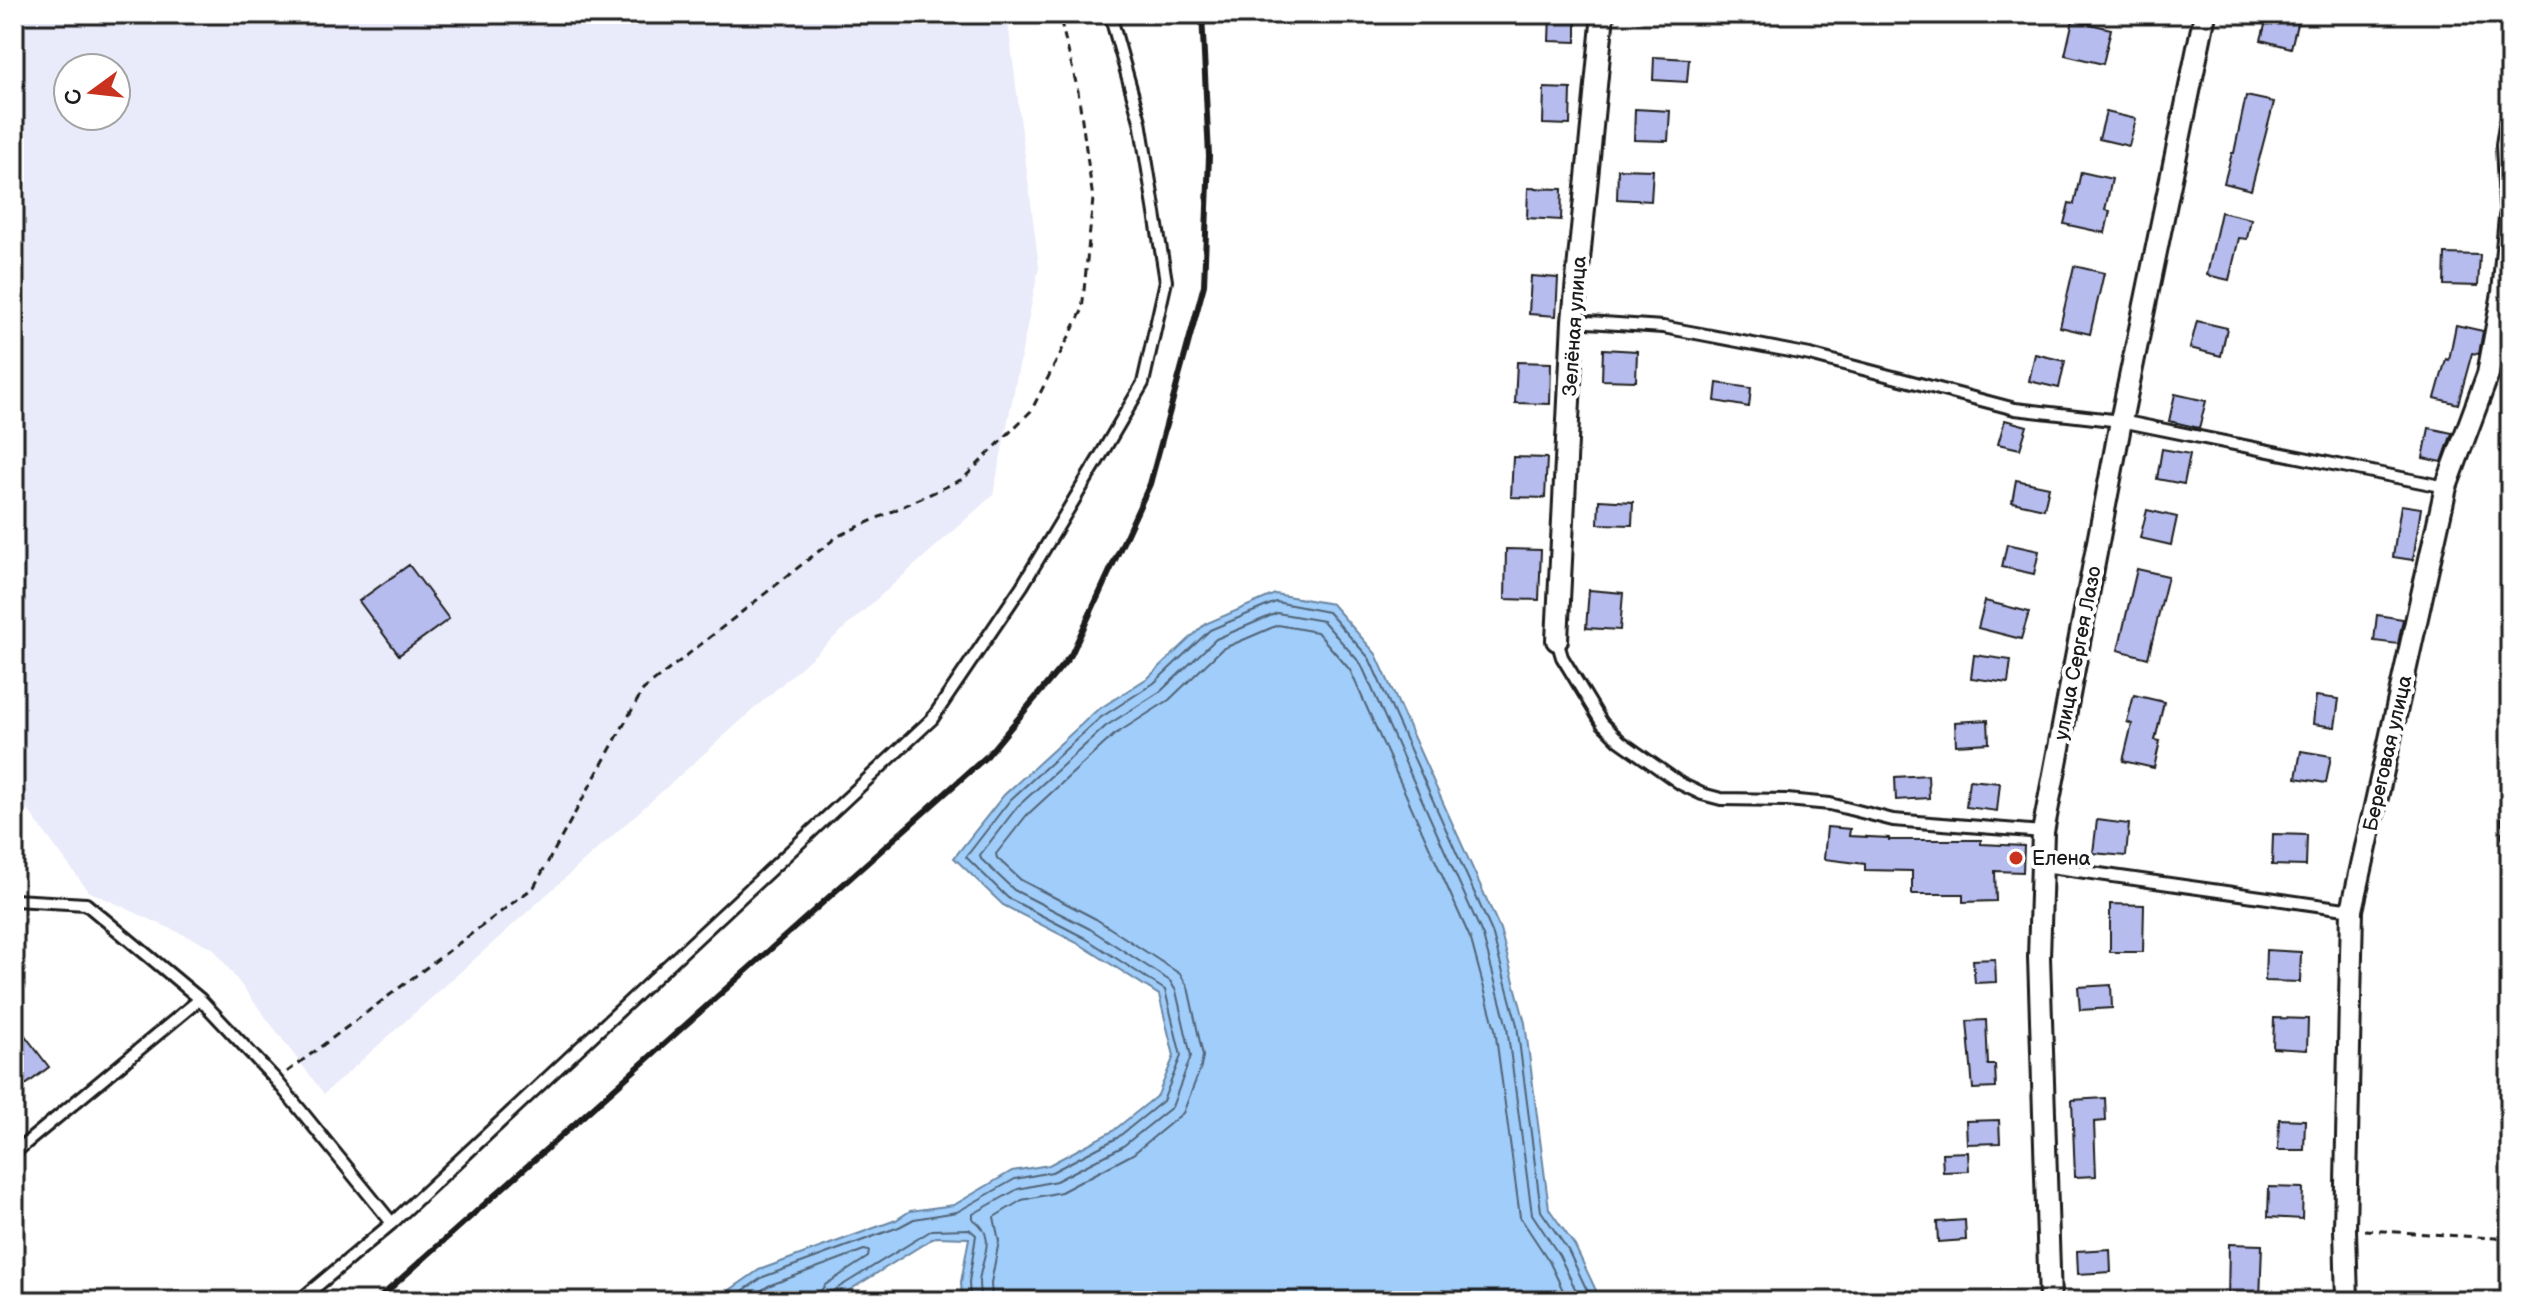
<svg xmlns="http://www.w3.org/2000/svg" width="2524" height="1315" font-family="'Balsamiq Sans',sans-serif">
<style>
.built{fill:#e9ebfa;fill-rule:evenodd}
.water{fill:#a0cdfa;stroke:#6b86a1;stroke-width:2}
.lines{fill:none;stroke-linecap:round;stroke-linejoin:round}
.shore{stroke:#516375;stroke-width:2}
.building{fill:#b6bcee;stroke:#1c1c1c;stroke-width:2}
.service-casing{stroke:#1c1c1c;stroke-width:16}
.minor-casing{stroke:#1c1c1c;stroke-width:26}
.path{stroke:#1c1c1c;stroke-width:3;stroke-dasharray:8 6;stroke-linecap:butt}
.service{stroke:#fff;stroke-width:10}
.minor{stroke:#fff;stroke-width:20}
.rail{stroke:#1c1c1c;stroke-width:6}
.poi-dot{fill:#c8321e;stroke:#fff;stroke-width:3}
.labels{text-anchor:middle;stroke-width:8;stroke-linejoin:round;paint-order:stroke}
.street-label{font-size:20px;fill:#1c1c1c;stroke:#fff}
.poi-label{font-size:20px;fill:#1c1c1c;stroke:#fff;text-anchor:start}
</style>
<rect width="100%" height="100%" fill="#fff"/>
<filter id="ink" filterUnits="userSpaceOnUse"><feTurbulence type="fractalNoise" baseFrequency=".0125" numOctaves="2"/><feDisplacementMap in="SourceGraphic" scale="16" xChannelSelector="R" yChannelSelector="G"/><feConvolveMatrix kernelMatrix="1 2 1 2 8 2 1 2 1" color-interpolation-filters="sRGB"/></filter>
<g filter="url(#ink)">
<path class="built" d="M14,14H1007L1039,267L993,495L324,1094L213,948L88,891L14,791ZM68,68H116V116H68Z"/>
<path class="water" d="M1275,594L1332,604L1376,654L1500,929L1525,1023L1549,1209L1575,1246L1601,1301H962L961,1282L969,1238L935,1237L832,1301H714L759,1270L896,1220L910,1211L954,1205L1012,1171L1049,1165L1113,1131L1158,1095L1174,1056L1159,995L1081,945L1003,905L954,858L1004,795L1096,711L1149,677L1205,624Z"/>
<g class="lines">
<path class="shore" d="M728,1301L763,1277L899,1227L914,1219L957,1212L1015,1179L1052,1172L1117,1138L1163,1101L1181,1056L1165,990L1085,938L1008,898L966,857L1010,800L1100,718L1154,683L1210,630L1276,602L1328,612L1369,658L1492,932L1517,1025L1541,1211L1568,1250L1592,1301
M746,1301L768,1286L864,1250L869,1251L868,1257L825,1285L820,1292L819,1301
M829,1301L833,1291L932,1230L969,1229L976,1235L969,1282L970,1301
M980,1301C980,1294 979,1287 979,1281C982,1257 998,1236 973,1219V1214L1018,1189L1056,1181L1122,1147L1172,1107L1191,1056L1176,991L1170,981L1090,929L1014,890L981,859L980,855L1017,807L1106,726L1161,691L1216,639L1277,613L1323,621L1361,664L1483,936L1507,1027L1532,1214L1559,1255L1581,1301
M992,1301L991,1283L999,1241L994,1217L1022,1200L1061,1192L1133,1154L1183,1113L1201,1067L1203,1056L1188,987L1180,974L1096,919L1021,880L997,858L996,854L1026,816L1114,735L1169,700L1222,649L1278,625L1317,632L1350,670L1471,940L1495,1029L1520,1217L1549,1261L1568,1301"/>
</g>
<path class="building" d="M1550,14H1576V42L1549,41Z
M2268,14L2298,20L2291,48L2261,40Z
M2073,20L2111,29L2103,64L2065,55Z
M1654,57L1689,59L1687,82L1653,80Z
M1544,88L1571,89L1570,125L1543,124Z
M2246,96L2274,102L2251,190L2224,183L2232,153H2234Z
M1635,109L1670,111L1668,141L1634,140Z
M2106,112L2136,119L2129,146L2099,139Z
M1618,169L1653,170L1651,201L1617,199Z
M2081,172L2112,179L2105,210L2110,211L2105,233L2064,224L2069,203L2074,204Z
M1528,188L1562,189L1561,220L1527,218Z
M2221,212L2251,219L2247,239L2239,238L2229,280L2207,275Z
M2445,254L2480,255L2478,286L2444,285Z
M2074,266L2104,273L2090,334L2060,327Z
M1531,276L1558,278L1556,316L1529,314Z
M2197,321L2227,328L2221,356L2190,348Z
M2456,325L2483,331L2479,354L2472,353L2458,404L2435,398L2446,359L2449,360Z
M1603,349L1637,351L1636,381L1602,380Z
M2035,354L2065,361L2059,388L2029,381Z
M1517,362L1551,363L1550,404L1515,403Z
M1717,383L1751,388L1749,407L1715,401Z
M2175,394L2206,401L2199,428L2169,421Z
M2005,420L2027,426L2020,449L1998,444Z
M2429,428L2452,433L2442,462L2423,458Z
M2162,449L2190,454L2184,484L2157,479Z
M1513,457L1547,458L1545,498L1511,497Z
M2016,480L2049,487L2044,509L2012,502Z
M1599,500L1633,502L1632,525L1598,524Z
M2401,505L2421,508L2413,560L2393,557Z
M2147,510L2177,517L2171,545L2140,538Z
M2007,544L2039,551L2034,574L2002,567Z
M1506,549L1541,550L1539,600L1505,599Z
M409,565L449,619L399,655L359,601Z
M2137,569L2168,576L2148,658L2118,650Z
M1589,590L1623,593L1620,630L1586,628Z
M1985,601L2029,612L2021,639L1978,628Z
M2377,615L2403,619L2398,644L2374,641Z
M1974,655L2011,660L2008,683L1971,678Z
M2134,695L2164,702L2155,740L2160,741L2154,768L2123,761L2132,724L2127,722Z
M2316,696L2339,699L2335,727L2313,724Z
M1988,720L1989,743L1956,745L1955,722Z
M2301,751L2331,756L2326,783L2296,778Z
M1928,775L1929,798L1896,800L1895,777Z
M1969,780L2000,783L1997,811L1966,807Z
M2097,820L2129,824L2126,856L2093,853Z
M1827,827L1850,829L1849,836L1889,838V840H1981V844L2024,846L2023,872L1995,871L1996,901L1963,902V894H1912V871L1865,870V864L1824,859Z
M2273,834L2307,835L2306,866L2272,865Z
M2110,904L2144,905L2143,952H2110Z
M2266,950L2301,952L2300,982L2265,981Z
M1995,959L1996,982L1975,983L1973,960Z
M2111,985L2112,1008L2080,1010L2078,987Z
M2274,1018L2308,1019L2307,1050L2273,1048Z
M1986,1020L1988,1065H1995L1996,1088L1973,1089L1967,1021Z
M14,1021L49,1067L14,1094Z
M2105,1098L2106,1121L2094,1122L2096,1176L2075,1177L2072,1100Z
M2279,1119L2305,1120L2304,1150H2278Z
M1999,1120L2000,1143L1967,1144L1966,1121Z
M1968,1152L1969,1171L1943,1172L1942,1153Z
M2269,1187L2303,1188L2302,1219L2268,1217Z
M1965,1220L1966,1240L1938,1242L1937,1222Z
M2229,1244L2262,1245L2260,1301H2228Z
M2110,1249L2111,1272L2078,1274L2077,1251Z"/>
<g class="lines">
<g class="service-casing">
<path id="service" d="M1573,321L1663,327L1701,334L1810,355L2015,409L2121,421L2446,487
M1557,640L1562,657L1602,723L1620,741L1681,784L1702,794L1721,799L1787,800L1830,804L1893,820L2043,832
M2043,866L2352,910
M14,900L86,904L200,999L276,1080L392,1223
M14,1153L200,999
M299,1301L392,1223L932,719L1022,586L1098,460L1143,383L1166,281L1140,121L1110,14"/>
</g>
<g class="minor-casing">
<path id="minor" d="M2510,125L2507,145L2510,205
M1557,640L1573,321L1603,14
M2050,1301L2039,957L2043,832L2121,421L2205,14
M2347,1301L2345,1229L2352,910L2446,487L2488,374L2503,293L2510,217"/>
</g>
<path class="path" d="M2510,762L2501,803L2510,1069
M287,1072L534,887L643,690L838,536L963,479L1031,411L1082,311L1093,199L1078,91L1059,14
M2365,1230L2510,1239"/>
<use href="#service" class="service"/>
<use href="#minor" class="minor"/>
<path class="rail" d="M376,1301L987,756L1071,655L1150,484L1204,285L1209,156L1202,14"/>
</g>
</g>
<circle class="poi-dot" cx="2016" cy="858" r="8"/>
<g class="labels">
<g class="street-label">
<text transform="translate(1574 326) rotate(-86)" y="7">Зелёная улица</text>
<text transform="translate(2077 653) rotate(-79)" y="7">улица Сергея Лазо</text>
<text transform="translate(2387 753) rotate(-77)" y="7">Береговая улица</text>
</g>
<g class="poi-label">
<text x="2032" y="865">Елена</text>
</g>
</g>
<rect width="2524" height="1315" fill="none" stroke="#fff" stroke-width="48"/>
<rect x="24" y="24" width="2476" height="1267" fill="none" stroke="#1c1c1c" stroke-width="3" filter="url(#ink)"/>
<g transform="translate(92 92) rotate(255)"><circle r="38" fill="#ffffff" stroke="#a4a4a4" stroke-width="2"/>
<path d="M0-6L14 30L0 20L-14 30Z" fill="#c8321e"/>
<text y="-12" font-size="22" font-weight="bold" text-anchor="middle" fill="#1c1c1c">С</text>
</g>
</svg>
